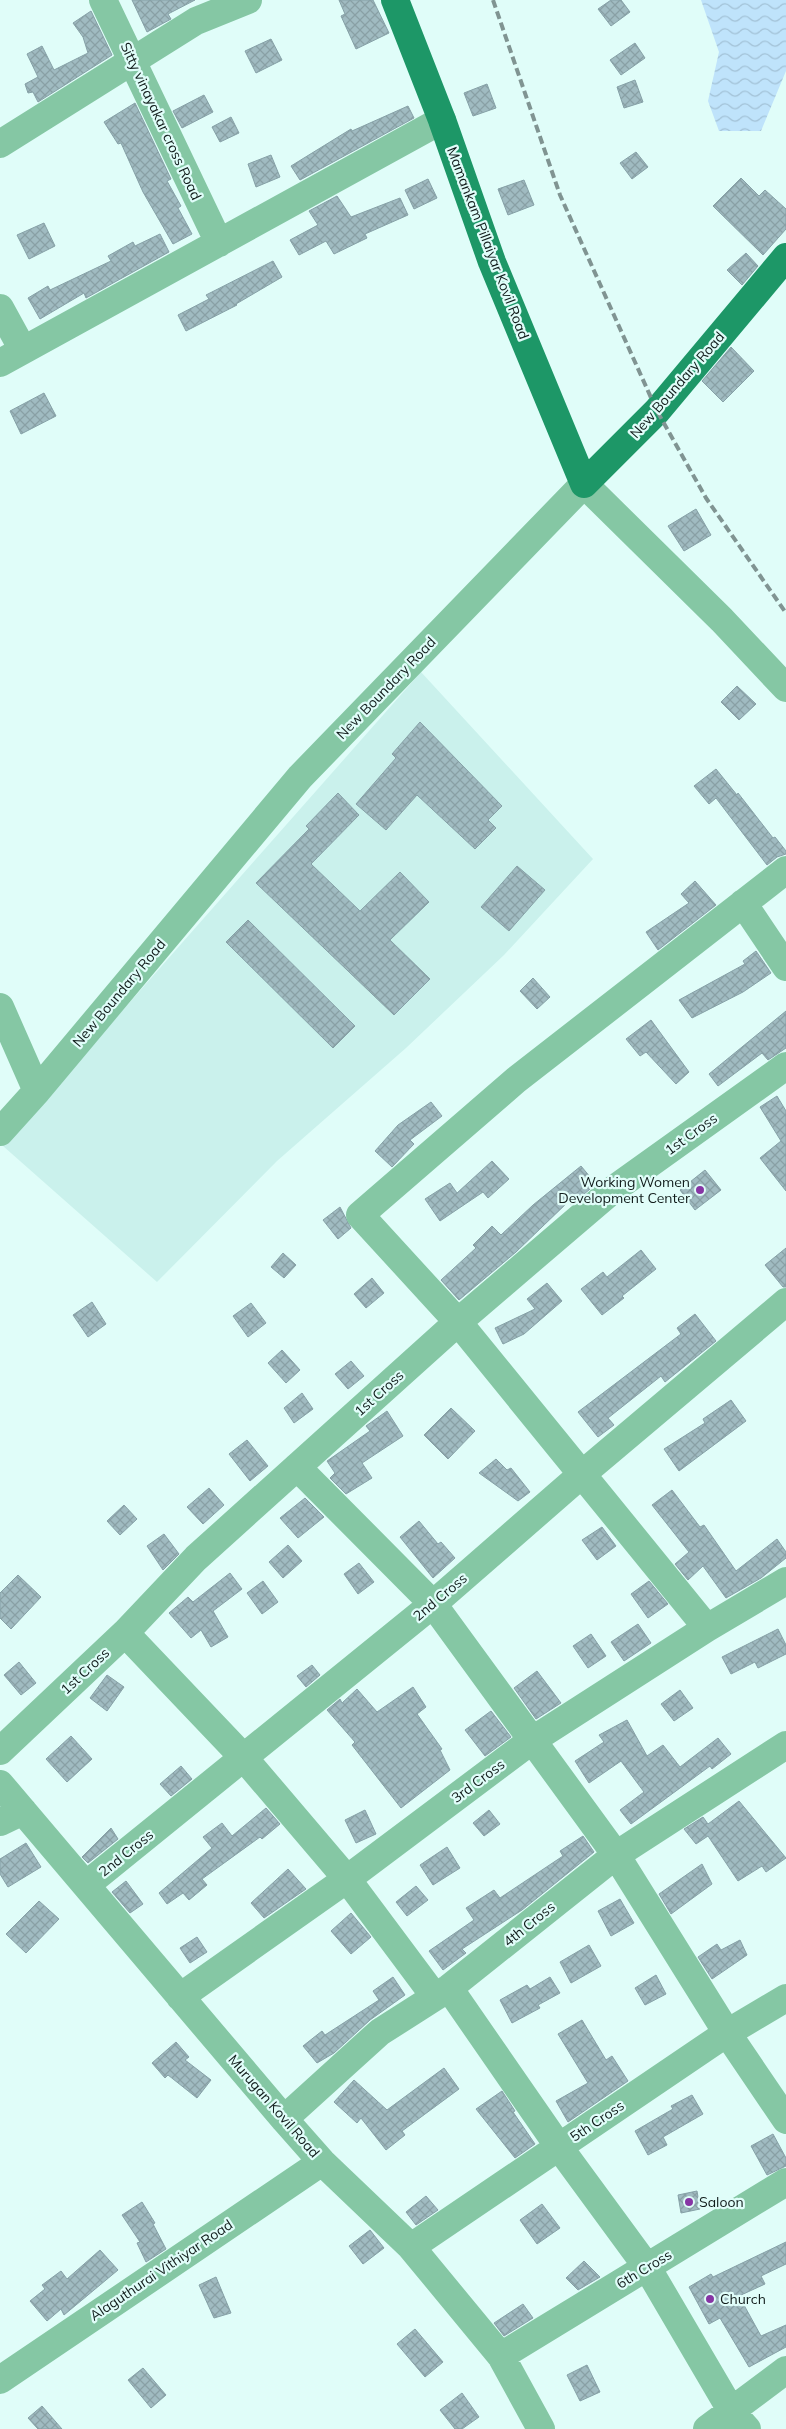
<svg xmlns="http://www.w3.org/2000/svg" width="786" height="2429" font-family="Mulish,sans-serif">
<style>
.built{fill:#caf1ec}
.water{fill:url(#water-waves)}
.building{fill:url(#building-cross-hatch);stroke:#86a1a7}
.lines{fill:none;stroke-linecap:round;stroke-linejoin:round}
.minor{stroke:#85c7a4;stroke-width:28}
.major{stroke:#1d9767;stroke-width:28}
.rail{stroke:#809492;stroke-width:4;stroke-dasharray:8 4;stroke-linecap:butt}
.poi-dot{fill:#8735a4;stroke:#e0fdf9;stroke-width:2}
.labels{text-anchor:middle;stroke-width:4.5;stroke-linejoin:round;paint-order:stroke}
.street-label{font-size:14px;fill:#101b1a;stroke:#e0fdf9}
.poi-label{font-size:14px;fill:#101b1a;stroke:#e0fdf9;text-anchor:start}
</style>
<defs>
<pattern id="water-waves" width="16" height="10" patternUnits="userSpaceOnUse" patternTransform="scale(1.25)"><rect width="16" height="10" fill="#bfe3fb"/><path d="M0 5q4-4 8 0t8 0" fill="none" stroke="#a3c2d7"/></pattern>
<pattern id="building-cross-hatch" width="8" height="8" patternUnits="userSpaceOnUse" patternTransform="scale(1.25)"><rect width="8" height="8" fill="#a0bbc1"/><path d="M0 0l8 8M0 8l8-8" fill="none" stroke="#89a0a5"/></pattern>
</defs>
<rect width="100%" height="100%" fill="#e0fdf9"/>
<path class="built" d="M421,672L593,859L504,955L406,1048L277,1161L157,1282L3,1146Z"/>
<path class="water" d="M701,0H786V71L761,131H719L708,101L719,52Z"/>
<path class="building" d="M132,0H195L168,14L171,19L147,32Z
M339,0H373L389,33L356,49L341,16L345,14Z
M611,0H621L630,12L611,26L598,9Z
M91,11L112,55L38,102L33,92L28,93L25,84L38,77L27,54L42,46L54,70L88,53L83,37L73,23Z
M271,39L282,60L256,73L245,51Z
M635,43L645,58L621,75L610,60Z
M635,80L643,102L624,108L617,87Z
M487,84L496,108L473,116L464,93Z
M204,95L213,112L182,128L173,111Z
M135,103L171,179L167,181L181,206L178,208L192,234L173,244L143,192L121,143L118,144L104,122Z
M408,106L414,118L300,180L291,166L351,129L352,131Z
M231,117L239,133L220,142L212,127Z
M636,152L648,167L632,179L620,163Z
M271,155L280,177L256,187L248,164Z
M741,178L759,196L765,190L786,209V229L763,255L713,206Z
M428,179L437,198L414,209L405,190Z
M524,180L534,205L508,215L498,189Z
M337,196L351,217L400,198L408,215L365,234L367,238L334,254L326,241L299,255L290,240L318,225L309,211Z
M44,223L55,246L29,259L17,235Z
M160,234L169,252L86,298L84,293L40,319L28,298L48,286L50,290L111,261L108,256L133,242L135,246Z
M746,253L758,266L742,285L727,270Z
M273,261L282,277L236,304L237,305L186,331L178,315L209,299L206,295Z
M731,347L754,371L723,402L702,381Z
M44,393L56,416L21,434L10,411Z
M696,509L711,535L684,551L668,526Z
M737,686L756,704L739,720L721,702Z
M420,722L502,806L488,820L496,828L475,849L417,795L386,830L356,804L396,758L392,754Z
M716,769L737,795L738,793L773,838L775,837L786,851V854L777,857L767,865L716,798L709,804L694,786Z
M338,793L359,815L311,864L360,911L400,872L429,902L390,940L430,979L394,1015L256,883L309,829L306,826Z
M517,866L545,890L509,931L481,907Z
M695,881L716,905L658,950L646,932L689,903L681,894Z
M248,920L355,1026L333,1048L226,942Z
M756,951L771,973L743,992L692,1018L679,1000L745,964L743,961Z
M533,978L550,997L537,1009L520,991Z
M786,1011V1048L768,1060L762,1053L718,1086L709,1074Z
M651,1020L689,1072L676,1084L646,1052L640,1056L626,1039Z
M777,1096L786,1111V1191L760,1158L781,1141L760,1107Z
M431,1102L442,1116L410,1140L414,1144L392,1167L375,1151L398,1125Z
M492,1161L509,1179L488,1198L483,1192L440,1221L425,1199L450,1183L457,1193Z
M581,1166L596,1184L571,1205L568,1202L516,1252L459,1300L441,1280L476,1248L473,1245L492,1226L501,1235L533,1205Z
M705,1170L721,1190L695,1210L680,1190Z
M340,1207L351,1228L338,1239L323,1220Z
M786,1248V1287H783L765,1265Z
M641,1250L656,1269L622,1296L624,1298L602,1315L581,1289L603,1272L607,1277Z
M283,1253L296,1265L284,1278L271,1267Z
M372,1278L384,1293L366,1308L354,1294Z
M547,1283L562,1301L524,1334L503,1344L495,1328L535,1309L527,1299Z
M92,1302L106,1324L88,1337L73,1315Z
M251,1303L266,1323L248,1337L233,1316Z
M695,1314L716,1341L665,1382L661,1376L608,1418L614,1425L598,1437L578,1412L681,1334L677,1328Z
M282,1350L300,1370L286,1383L268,1363Z
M351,1361L364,1376L348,1389L335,1374Z
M302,1393L313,1409L294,1423L284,1408Z
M731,1400L746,1421L679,1471L664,1449L705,1423L703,1419Z
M451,1408L475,1431L448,1459L424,1435Z
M387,1411L403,1436L362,1463L372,1478L346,1494L330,1478L335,1473L327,1461L370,1431L366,1426Z
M247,1440L268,1466L250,1481L229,1454Z
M496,1459L507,1470L511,1468L530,1492L518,1501L479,1473Z
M209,1488L224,1505L203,1524L187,1507Z
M672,1490L700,1527L704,1525L736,1571L777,1539L786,1552V1558L761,1578L726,1598L703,1566L688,1580L675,1564L689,1552L652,1505Z
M305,1498L324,1517L298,1538L280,1518Z
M124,1505L137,1519L120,1535L107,1521Z
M419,1521L438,1544L441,1542L455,1558L433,1578L400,1537Z
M602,1527L616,1546L597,1560L582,1540Z
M164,1534L179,1554L163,1570L147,1546Z
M288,1545L302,1561L283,1578L269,1562Z
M359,1563L374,1582L358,1594L344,1574Z
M230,1573L242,1589L213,1611L228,1637L211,1647L201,1630L191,1638L169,1613L188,1597L193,1602Z
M18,1575L41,1597L11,1629L0,1618V1593Z
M263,1581L278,1602L262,1614L247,1593Z
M649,1581L668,1604L648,1618L631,1594Z
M638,1624L651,1643L624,1661L611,1642Z
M778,1629L786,1645V1654L758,1668L755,1662L731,1674L722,1657Z
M591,1634L606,1656L588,1668L573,1646Z
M19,1662L36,1683L21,1695L4,1675Z
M312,1665L320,1675L306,1687L297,1676Z
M537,1671L561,1703L536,1719L514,1688Z
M107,1675L124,1687L107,1711L90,1698Z
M413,1687L426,1707L417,1714L442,1749L440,1750L450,1770L401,1808L352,1745L355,1742L327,1710L340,1699L342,1703L357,1689L377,1712Z
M680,1690L693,1708L674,1721L661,1704Z
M491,1711L511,1737L485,1756L465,1730Z
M627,1720L647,1756L663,1745L680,1767L718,1738L731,1754L712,1769L710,1766L631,1824L620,1810L644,1792L621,1761L589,1783L575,1761L604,1742L599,1735Z
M71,1736L92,1759L67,1782L46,1759Z
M181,1766L192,1779L171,1796L160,1784Z
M739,1801L786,1858L766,1872L762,1866L738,1881L708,1836L696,1844L684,1829L703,1817L708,1824Z
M266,1808L280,1824L262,1839L260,1837L202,1879L207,1885L189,1900L183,1893L167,1904L159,1893L212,1848L203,1837L222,1823L232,1836Z
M365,1810L376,1834L356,1843L345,1820Z
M489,1810L500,1824L484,1836L473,1823Z
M111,1828L118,1839L88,1863L82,1857Z
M583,1836L594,1852L522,1910L462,1949L466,1953L443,1970L429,1951L474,1920L466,1908L494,1890L500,1898L563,1856L560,1851Z
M26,1843L41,1867L8,1887L0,1874V1859Z
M447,1847L460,1868L433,1885L420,1865Z
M702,1864L712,1884L671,1914L659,1894Z
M288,1869L306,1889L264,1918L251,1903Z
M126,1881L143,1904L130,1913L112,1892Z
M416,1886L428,1900L407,1916L396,1902Z
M620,1899L634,1923L611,1936L598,1911Z
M39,1901L59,1919L26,1953L6,1934Z
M351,1913L371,1937L351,1954L331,1931Z
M197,1937L207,1952L190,1963L180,1948Z
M740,1940L747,1955L712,1979L698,1957L717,1944L721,1950Z
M589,1945L601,1966L571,1983L560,1962Z
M656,1975L666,1994L645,2005L635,1988Z
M393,1977L405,1995L370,2020L334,2053L317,2063L303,2046L322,2031L325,2035L379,2000L373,1991Z
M550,1977L560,1993L538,2005L540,2008L512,2023L500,2000L527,1985L530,1989Z
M582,2020L606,2060L612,2056L628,2081L568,2122L556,2101L588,2083L558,2034Z
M176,2042L189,2057L185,2060L211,2080L197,2098L168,2075L165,2078L152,2063Z
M444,2068L459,2089L402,2131L405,2135L386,2150L361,2118L357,2123L334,2102L354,2080L387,2110Z
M502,2091L515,2111L513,2112L535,2144L515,2158L476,2109Z
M692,2095L703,2114L663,2137L667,2145L648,2155L635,2131L673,2109L671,2106Z
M773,2134L786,2158V2166L767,2175L751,2146Z
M697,2191L700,2209L681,2213L678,2195Z
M426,2196L438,2210L416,2225L406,2212Z
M142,2202L155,2223L153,2224L166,2249L146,2262L137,2243L140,2242L122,2215Z
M542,2204L560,2228L537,2244L520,2220Z
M370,2230L384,2248L363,2264L349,2246Z
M786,2242V2264L761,2276L765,2284L739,2296L761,2336L786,2325V2347L749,2367L720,2318L709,2324L689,2287L711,2274L713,2277Z
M100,2250L118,2270L64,2315L61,2309L47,2321L30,2301L45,2289L42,2285L61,2271L67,2279Z
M584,2261L600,2277L578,2290L566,2278Z
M216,2277L231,2313L214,2318L199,2285Z
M523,2304L533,2318L504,2336L494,2323Z
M415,2329L443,2362L425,2377L397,2344Z
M587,2365L600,2392L580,2401L567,2375Z
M143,2368L166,2395L151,2408L128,2380Z
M462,2393L479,2417L462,2429H455L440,2410Z
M42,2406L62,2429H38L28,2418Z"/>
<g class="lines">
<path class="minor" d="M103,0L219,243
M0,144L196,21L248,0
M0,308L23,350
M0,363L442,120
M743,903L786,967
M0,1007L37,1091
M0,1132L37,1091L300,777L584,484L722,620L786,688
M297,1467L433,1604L616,1855L727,2033L786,2120
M707,1628L458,1322L360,1215L516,1080L786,870
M125,1633L244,1758L347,1879L435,1997
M0,1751L125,1633L196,1558L458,1322L610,1192L786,1066
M0,1784L284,2119L322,2162L411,2247L501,2356L541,2429
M0,1822L23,1811
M86,1885L433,1604L581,1475L786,1302
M449,1988L559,2147L647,2267L732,2412L747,2429
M180,1997L347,1879L531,1741L707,1628L786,1581
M284,2119L380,2032L449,1988L616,1855L786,1745
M411,2247L727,2033L786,1998
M501,2356L786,2182
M0,2380L322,2162
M707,2429L786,2370"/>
<path class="major" d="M395,0L442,120L492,262L584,484L657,411L786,257"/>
<path class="rail" d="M493,0L560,195L657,411L706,498L786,613"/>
</g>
<g class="poi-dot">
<circle cx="700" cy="1190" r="5"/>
<circle cx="689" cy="2202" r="5"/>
<circle cx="710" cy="2299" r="5"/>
</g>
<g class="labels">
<g class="street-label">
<text transform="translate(161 121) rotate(65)" y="5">Sitty vinayakar cross Road</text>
<text transform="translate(488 243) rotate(69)" y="5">Mamankam Pillaiyar Kovil Road</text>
<text transform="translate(677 385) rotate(-49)" y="5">New Boundary Road</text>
<text transform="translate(386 688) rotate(-46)" y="5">New Boundary Road</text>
<text transform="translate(119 993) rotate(-50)" y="5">New Boundary Road</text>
<text transform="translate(691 1134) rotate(-36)" y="5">1st Cross</text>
<text transform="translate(379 1393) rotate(-42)" y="5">1st Cross</text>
<text transform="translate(440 1597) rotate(-40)" y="5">2nd Cross</text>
<text transform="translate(85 1671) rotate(-43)" y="5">1st Cross</text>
<text transform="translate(478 1781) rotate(-37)" y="5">3rd Cross</text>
<text transform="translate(126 1853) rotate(-39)" y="5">2nd Cross</text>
<text transform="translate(529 1924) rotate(-39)" y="5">4th Cross</text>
<text transform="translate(274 2106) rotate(49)" y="5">Murugan Kovil Road</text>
<text transform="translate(597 2121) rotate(-34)" y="5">5th Cross</text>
<text transform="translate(644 2269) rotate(-31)" y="5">6th Cross</text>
<text transform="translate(161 2270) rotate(-34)" y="5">Alaguthurai Vithiyar Road</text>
</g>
<g class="poi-label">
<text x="690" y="1187" text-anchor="end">Working Women<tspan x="690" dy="16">Development Center</tspan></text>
<text x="699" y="2207">Saloon</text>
<text x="720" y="2304">Church</text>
</g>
</g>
</svg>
